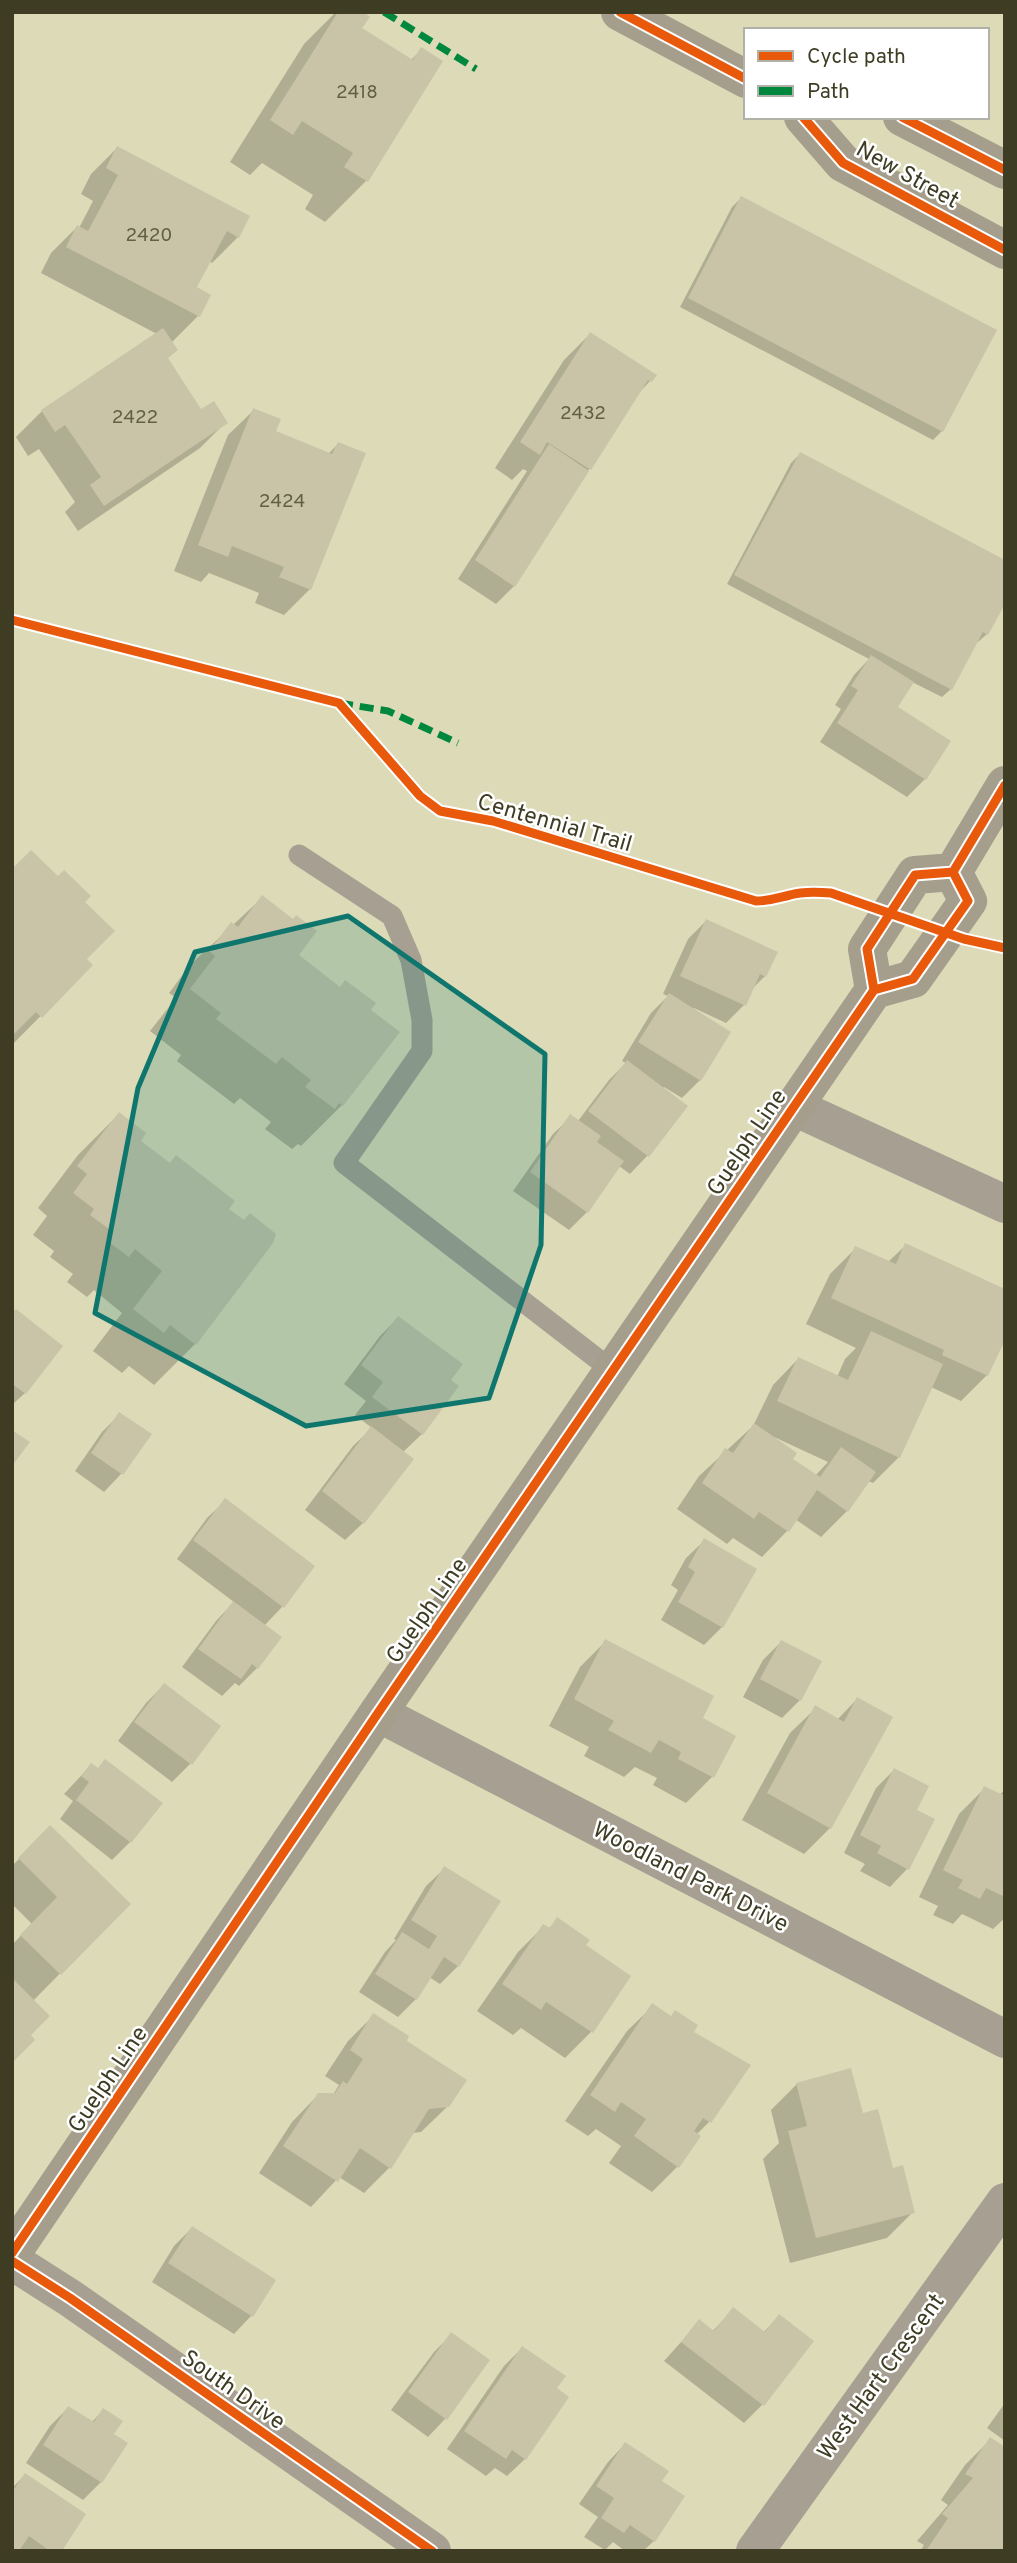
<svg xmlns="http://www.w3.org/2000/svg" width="1017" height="2563" font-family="Overpass,sans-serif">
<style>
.shadow{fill:#0003;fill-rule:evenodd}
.building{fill:#c9c3a8}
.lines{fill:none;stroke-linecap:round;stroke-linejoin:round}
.service{stroke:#a69f92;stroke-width:21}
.minor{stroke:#a69f92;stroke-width:38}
.secondary{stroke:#a59e8c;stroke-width:38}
.quiet{stroke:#00873e;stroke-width:7;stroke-dasharray:14 7;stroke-linecap:butt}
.cycleway-casing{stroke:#fff;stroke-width:13}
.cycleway{stroke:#e8590c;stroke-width:9}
.marked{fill:#0f766e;fill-opacity:0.2;stroke:#0f766e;stroke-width:5;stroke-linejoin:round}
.labels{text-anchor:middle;stroke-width:5;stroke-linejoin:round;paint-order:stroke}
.number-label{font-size:19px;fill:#625f45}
.street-label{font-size:23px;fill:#3e3d23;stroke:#fff}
</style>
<rect width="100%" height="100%" fill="#dcdab7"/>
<path class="shadow" d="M336,12H360V29L410,61L421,50L366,181L325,222L305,209L313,195L262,163L250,175L230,162L304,44Z
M117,148L238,237L212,263L209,261L195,288L198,316L171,343L167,359L201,411L226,422L200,448L78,531L65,512L75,502L39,449L28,456L16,437L42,411L157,334L41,273L51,253L77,227L79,228L93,201L81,194L91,174Z
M741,198L942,431L933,440L680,307L732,207Z
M590,334L650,381L636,396L514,586L496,604L458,579L527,471L523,469L512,480L495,468L564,360Z
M254,410L274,432L328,454L338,444L310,589L284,615L255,603L259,593L209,573L201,582L174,571L228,435Z
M800,454L987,634L978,642L976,641L951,689L942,697L912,682L896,708L925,779L907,797L820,742L841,709L835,705L854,675L869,659L727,584L791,463Z
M12,871L91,965L12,1045Z
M262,898L297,955L369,1010L342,1105L301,1146L298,1144L292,1149L265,1129L271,1122L240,1098L234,1104L177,1061L181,1055L150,1031L176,998L169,993L190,965Z
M706,921L765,976L751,990L744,1005L726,1023L694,1008L700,1080L682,1098L664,1087L662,1089L685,1107L647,1156L630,1174L619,1166L587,1212L569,1230L513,1191L553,1134L571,1117L578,1121L609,1080L626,1063L622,1061L651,1013L668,996L663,994L688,939Z
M119,1114L138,1141L226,1209L195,1344L154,1385L129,1366L122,1373L93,1351L122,1313L94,1290L87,1297L67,1282L73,1274L50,1257L54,1251L33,1235L47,1216L38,1208L78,1155Z
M906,1245L987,1375L961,1401L931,1387L899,1457L873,1483L868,1481L847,1511L821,1537L795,1519L787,1531L762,1557L733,1538L727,1544L677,1509L699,1476L753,1426L773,1385L798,1359L837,1377L845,1359L856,1348L806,1324L830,1274L856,1248L888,1262ZM774,1437L828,1462L815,1476L791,1460Z
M12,1315L25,1393L12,1405Z
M398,1318L449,1381L422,1434L403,1452L363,1523L345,1540L305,1510L353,1446L372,1428L355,1415L366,1401L344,1384L380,1336Z
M120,1414L149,1434L121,1474L104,1492L75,1471L102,1432Z
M225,1501L313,1567L282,1607L264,1626L280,1637L257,1668L239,1686L235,1683L222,1696L182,1667L216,1621L234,1602L177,1559L207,1518Z
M704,1541L722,1627L704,1645L661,1620L678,1590L671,1585L686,1558Z
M606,1641L701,1719L734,1736L712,1777L686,1803L653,1785L657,1778L635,1767L624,1777L584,1756L589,1747L549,1726L580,1667Z
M781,1642L800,1700L782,1718L743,1697L763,1660Z
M164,1685L219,1726L190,1764L172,1782L118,1741L146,1703Z
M857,1699L891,1718L830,1828L804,1854L742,1820L790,1733L816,1708L837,1720Z
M91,1765L160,1804L130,1842L112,1860L60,1819L73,1801L64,1794Z
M894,1770L914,1810L907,1869L890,1887L860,1871L865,1864L844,1853L876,1788Z
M985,1788L999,1795L1005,1790V1918L993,1929L962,1914L953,1924L933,1915L938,1906L919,1897L959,1814Z
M50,1828L128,1904L33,2001L29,2035L12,2060V1945L32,1924L12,1904V1866Z
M444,1869L458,1966L440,1984L429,1977L416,1999L398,2017L359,1992L385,1952L396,1940L394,1939L426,1886Z
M558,1920L584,1946L629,1977L591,2032L565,2058L521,2028L513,2035L477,2011L518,1952L544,1926L548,1929Z
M653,2006L691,2033L709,2122L696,2135L678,2166L652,2192L609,2163L621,2146L596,2129L588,2136L565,2121L627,2031Z
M374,2015L404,2042L448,2106L421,2132L412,2133L390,2167L364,2193L339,2177L311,2207L259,2173L292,2122L318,2095L334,2093L339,2085L325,2076L348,2041Z
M797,2084L861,2115L913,2212L887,2238L790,2263L763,2159L779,2143L771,2110Z
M192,2228L274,2281L251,2316L234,2334L152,2282L174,2246Z
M733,2309L763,2333L779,2316L812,2341L762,2405L744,2423L664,2361L699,2322L712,2332Z
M452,2334L445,2419L428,2437L391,2410L434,2352Z
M522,2348L525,2459L507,2476L495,2468L486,2476L447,2449L504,2366Z
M1005,2403V2441L987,2428Z
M68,2408L91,2423L103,2410L112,2435L101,2482L83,2500L26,2463L50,2426Z
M991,2439L1005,2550L920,2551L924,2545L917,2541L948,2505L941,2500L965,2465Z
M625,2444L660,2481L654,2541L643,2551H625L613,2542L605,2550L584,2537L598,2517L579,2504L608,2462Z
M25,2475L60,2551H12V2488Z"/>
<path class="building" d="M338,12H363L370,17L362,28L413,60L421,47L443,61L368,182L344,167L353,153L302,121L293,135L270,120Z
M117,146L250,216L239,238L227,231L197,287L211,295L200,317L66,247L77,225L88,231L118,175L106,168Z
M741,196L997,330L943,432L688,298Z
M163,328L178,350L168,358L201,409L214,401L228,423L104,506L90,485L101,477L65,425L55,432L41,410Z
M590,332L657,375L652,382L648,380L591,470L547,442L540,455L520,442Z
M253,408L281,419L276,431L332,454L338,442L366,453L311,590L279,577L284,567L232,546L228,557L198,545Z
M549,444L589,471L515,587L475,560Z
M800,452L1005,560V604L988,635L983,632L952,690L734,575Z
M871,655L914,682L898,707L951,741L926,780L837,723L858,690L851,686Z
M31,850L58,876L64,870L91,896L85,902L115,931L87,959L93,965L42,1018L36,1012L12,1036V869Z
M262,895L293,919L296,915L317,931L299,955L340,987L345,980L376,1003L371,1010L400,1032L343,1106L339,1103L335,1109L305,1087L311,1080L282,1057L276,1064L216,1019L221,1013L190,989L215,956L209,951L231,922L238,927Z
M706,919L778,952L766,977L760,974L746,1006L680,976Z
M669,993L731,1032L701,1081L638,1042Z
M627,1060L688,1106L649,1157L588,1111Z
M119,1112L146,1133L141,1141L170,1163L176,1155L235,1201L229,1209L244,1220L250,1213L276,1234L273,1243L196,1345L170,1325L164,1333L133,1309L162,1271L135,1249L129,1257L106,1240L113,1232L90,1215L94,1209L73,1193L87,1174L77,1166Z
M570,1114L601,1136L597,1142L624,1161L588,1213L530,1172Z
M905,1243L1005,1289V1340L988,1376L942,1355L944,1350L831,1298L855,1246L896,1264Z
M16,1309L63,1346L26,1394L12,1384V1313Z
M398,1316L463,1364L451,1380L459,1386L423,1435L372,1397L383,1382L361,1365Z
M871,1331L943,1364L900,1458L777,1401L798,1357L848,1380Z
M119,1412L152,1434L123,1475L91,1453Z
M754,1423L797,1453L793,1459L820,1477L841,1447L876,1472L848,1512L817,1490L789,1532L759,1512L754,1519L702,1483L725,1448L733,1453Z
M371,1426L414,1459L364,1524L322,1491Z
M12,1430L30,1442L12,1466Z
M225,1498L315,1566L284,1608L193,1540Z
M704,1538L757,1569L723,1628L678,1602L695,1572L688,1567Z
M233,1601L282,1637L258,1669L252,1664L241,1679L198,1649Z
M605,1639L714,1696L703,1718L736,1736L714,1778L678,1759L681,1752L659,1740L651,1753L608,1730L614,1721L574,1699Z
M781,1640L822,1661L801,1701L760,1679Z
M164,1683L221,1726L192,1765L134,1722Z
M857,1697L893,1717L831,1829L767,1793L815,1705L844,1722Z
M105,1759L163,1803L131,1843L76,1800L89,1782L81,1776L91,1763L98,1768Z
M894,1768L929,1786L917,1810L935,1819L909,1870L877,1853L881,1846L860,1835Z
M984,1786L1005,1796V1897L986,1888L980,1899L958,1888L963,1880L943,1870Z
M50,1825L131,1904L61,1975L20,1935L57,1897L18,1858Z
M444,1866L501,1901L459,1967L444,1957L417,2000L375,1974L402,1932L429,1949L437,1936L411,1920Z
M557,1917L590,1940L586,1945L631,1976L593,2033L546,2002L541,2010L502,1984L543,1924L550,1928Z
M12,1978L50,2016L31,2035L35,2040L12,2063Z
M652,2003L671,2016L675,2010L698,2025L694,2032L751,2065L711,2123L703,2118L694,2131L701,2136L679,2168L634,2136L646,2119L621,2102L615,2112L590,2095Z
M373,2013L409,2036L407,2041L467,2080L449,2107L429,2109L391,2169L360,2148L338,2182L283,2146L318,2093H335L343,2081L347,2084L363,2059L350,2050Z
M851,2068L863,2113L878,2109L893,2168L903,2165L915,2213L816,2238L788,2131L807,2126L796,2083Z
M192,2226L276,2280L253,2317L168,2263Z
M733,2307L765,2332L779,2314L814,2341L764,2406L681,2342L699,2319L714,2331Z
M451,2332L490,2360L447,2420L408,2392Z
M522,2346L566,2376L557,2388L569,2397L526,2460L512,2450L506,2459L464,2431Z
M68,2406L94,2422L103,2408L123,2421L114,2434L128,2443L102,2483L43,2445Z
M990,2437L1005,2447V2551H926L948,2518L942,2514L973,2478L965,2474Z
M625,2442L669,2471L662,2481L685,2496L655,2542L630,2525L624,2533L601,2518L614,2498L596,2486Z
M25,2473L86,2514L62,2551H50L29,2536L19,2551L12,2550V2492Z"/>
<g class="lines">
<path class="service" d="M299,855L392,916L411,960L422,1020V1051L344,1163L613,1371"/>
<path class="minor" d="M794,1107L1005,1204
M378,1713L1005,2039
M12,2261L70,2298L432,2551
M755,2551L1005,2202"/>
<path class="secondary" d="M620,12L746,79
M803,117L843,163L1005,250
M902,117L1005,170
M953,872L1005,785
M874,990L867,949L915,875L953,872
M12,2253L378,1713L874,990L913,979L968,901L953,872"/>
<path class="quiet" d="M384,12L476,69
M339,703L388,711L458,743"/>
<g class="cycleway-casing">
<path id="cycleway" d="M620,12L746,79
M803,117L843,163L1005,250
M902,117L1005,170
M12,620L339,703L420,796L440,811L493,821L756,901C770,901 777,898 790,895C803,891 818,892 831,893L964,939L1005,948
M953,872L1005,785
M874,990L867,949L915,875L953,872
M12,2253L378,1713L874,990L913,979L968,901L953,872
M12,2261L70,2298L432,2551"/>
</g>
<use href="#cycleway" class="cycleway"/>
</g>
<path class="marked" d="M348,916L545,1054L541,1245L489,1398L306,1426L95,1313L138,1088L195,952Z"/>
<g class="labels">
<g class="number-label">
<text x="357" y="98">2418</text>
<text x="149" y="241">2420</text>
<text x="583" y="419">2432</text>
<text x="135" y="423">2422</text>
<text x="282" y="507">2424</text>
</g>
<g class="street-label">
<text transform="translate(908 174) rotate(29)" y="8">New Street</text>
<text transform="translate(555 822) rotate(16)" y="8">Centennial Trail</text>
<text transform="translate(746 1142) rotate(-56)" y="8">Guelph Line</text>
<text transform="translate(426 1610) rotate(-55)" y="8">Guelph Line</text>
<text transform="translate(691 1876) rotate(27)" y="8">Woodland Park Drive</text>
<text transform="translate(107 2079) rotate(-56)" y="8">Guelph Line</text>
<text transform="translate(880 2376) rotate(-54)" y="8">West Hart Crescent</text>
<text transform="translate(234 2389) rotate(35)" y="8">South Drive</text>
</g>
</g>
<rect width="1017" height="2563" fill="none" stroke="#3e3d23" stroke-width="28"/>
<rect x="744" y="28" width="245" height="91" fill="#ffffff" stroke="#b2b1a7" stroke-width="2"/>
<rect x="758" y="51" width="35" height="10" fill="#e8590c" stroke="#b2b1a7" stroke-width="2"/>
<text x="807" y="63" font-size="21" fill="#3e3d23">Cycle path</text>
<rect x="758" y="86" width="35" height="10" fill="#00873e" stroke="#b2b1a7" stroke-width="2"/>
<text x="807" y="98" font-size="21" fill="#3e3d23">Path</text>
</svg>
